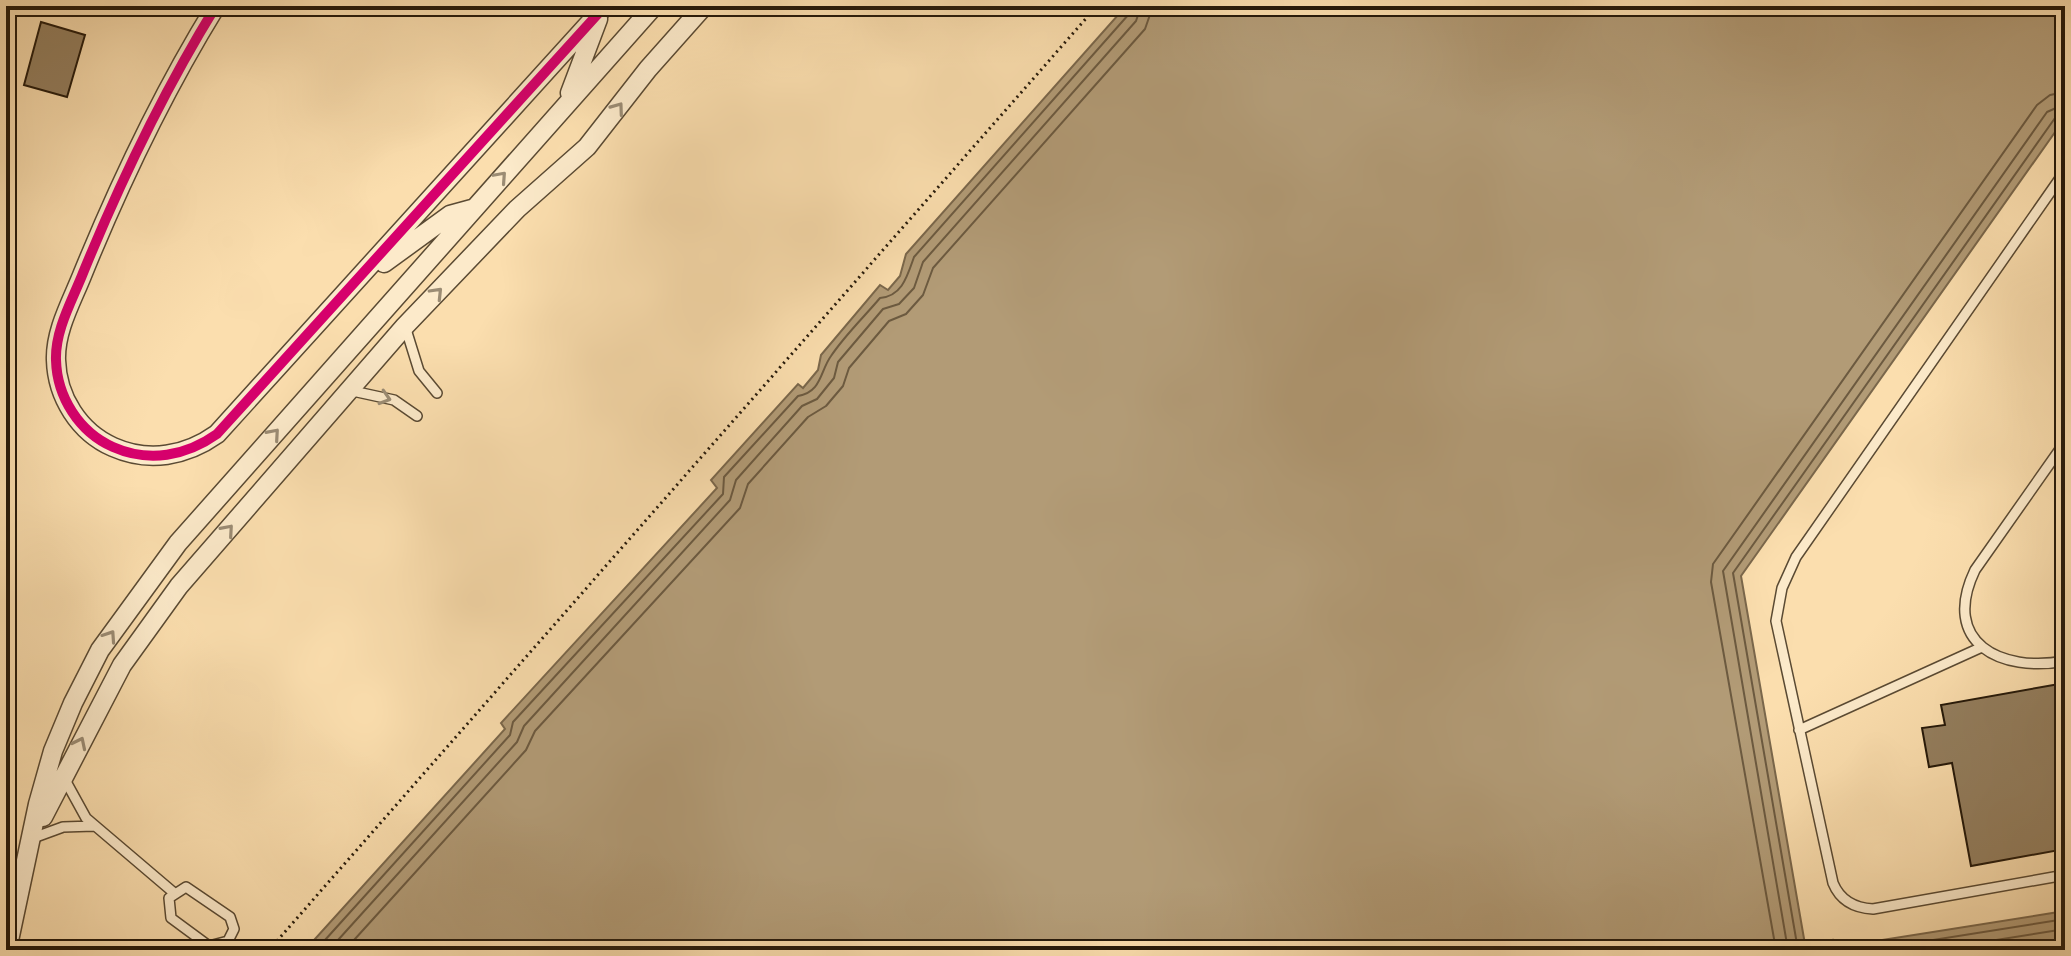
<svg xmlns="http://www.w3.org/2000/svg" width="2071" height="956" font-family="Alegreya,serif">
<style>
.water{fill:#b29b76;stroke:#7a674b;stroke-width:2}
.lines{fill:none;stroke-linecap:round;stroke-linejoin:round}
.shore{stroke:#6c5a40;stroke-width:2}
.building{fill:#947f5f;stroke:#25190a;stroke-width:2}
.lane-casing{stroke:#5a4a33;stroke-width:12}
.street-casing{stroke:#5a4a33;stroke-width:21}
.path{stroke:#25190a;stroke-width:3;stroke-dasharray:2 4;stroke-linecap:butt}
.lane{stroke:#fceaca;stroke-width:9}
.street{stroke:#fceaca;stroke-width:18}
.cycleway-casing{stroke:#fceaca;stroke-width:15}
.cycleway{stroke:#d6006c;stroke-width:10}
.oneway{stroke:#9b8c74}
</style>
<rect width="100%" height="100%" fill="#fbdeae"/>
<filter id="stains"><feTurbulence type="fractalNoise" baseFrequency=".0025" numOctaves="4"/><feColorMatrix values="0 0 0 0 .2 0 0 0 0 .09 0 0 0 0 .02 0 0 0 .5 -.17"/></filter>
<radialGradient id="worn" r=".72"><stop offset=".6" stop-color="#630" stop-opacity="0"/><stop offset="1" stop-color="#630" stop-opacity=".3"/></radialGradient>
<path class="water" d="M1126,6H2065V118L1741,576L1806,950H305L505,729L501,723L717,488L711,480L798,384L803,388L818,370L821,355L880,285L888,290L900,276L906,254Z
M2065,911V950H1819Z"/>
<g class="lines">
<path class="shore" d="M316,950L510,735L513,722L723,494L724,477L798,396C822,392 820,371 831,356C845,335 864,317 880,298C902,296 907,277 914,257L1129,14L1131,6
M329,950L517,742L524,726L730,500L736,480L802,406L817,399L834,378L838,362L883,309L899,304L914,288L923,262L1136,21L1141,6
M345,950L526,750L535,731L740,508L748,484L808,417L826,406L843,386L849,368L889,321L906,314L923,295L933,268L1145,29L1153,6
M1776,950L1711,582L1713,564L2037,105L2050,95L2065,92
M1788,950L1723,571L2047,112L2065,104
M1798,950L1733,573L2055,118L2065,114
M1870,950L2065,919
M1933,950L2065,929"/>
</g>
<path class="building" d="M41,22L85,35L67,97L24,85Z
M2065,683V849L1971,866L1952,763L1929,767L1922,728L1945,725L1941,705Z"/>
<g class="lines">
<g class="lane-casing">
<path id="lane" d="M2065,171L1796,557L1782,588L1776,621L1833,883C1840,900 1854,908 1873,909L2065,875
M405,326L419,371L437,393
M348,390L394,400L417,416
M2065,442L1975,570C1940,643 2001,673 2065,661
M1799,730L1982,647
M64,778L86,818L173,892
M33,838L63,827L94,826
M186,887L230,917L234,929L228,941L209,946L171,918L169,898Z"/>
</g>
<g class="street-casing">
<path id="street" d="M216,6C163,92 121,180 83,273C72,301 55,330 56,360C57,397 79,432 113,447C149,463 186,456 217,434L605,6
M570,93L598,19
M384,263L450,215L472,209
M43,817L122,665L179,586L405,326L517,209L587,147L648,69L704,6
M7,950L38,804L53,751L73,703L100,650L178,543L654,6"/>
</g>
<path class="path" d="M1832,939L1834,950
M269,950L1097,6"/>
<use href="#lane" class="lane"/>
<use href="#street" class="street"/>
<g class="cycleway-casing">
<path id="cycleway" d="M216,6C163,92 121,180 83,273C72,301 55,330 56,360C57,397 79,432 113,447C149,463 186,456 217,434L605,6"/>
</g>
<use href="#cycleway" class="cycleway"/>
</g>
<defs><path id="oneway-chevron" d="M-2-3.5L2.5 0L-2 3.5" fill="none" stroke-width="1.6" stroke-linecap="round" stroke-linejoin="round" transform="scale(2)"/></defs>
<g class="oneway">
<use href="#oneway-chevron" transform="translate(618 108) rotate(-54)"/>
<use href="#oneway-chevron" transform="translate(501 177) rotate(-48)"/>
<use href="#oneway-chevron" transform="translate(437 293) rotate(-46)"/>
<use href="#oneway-chevron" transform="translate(385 398) rotate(17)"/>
<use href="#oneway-chevron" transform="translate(274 434) rotate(-49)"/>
<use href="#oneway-chevron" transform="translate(228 530) rotate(-49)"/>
<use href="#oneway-chevron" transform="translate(110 636) rotate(-56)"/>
<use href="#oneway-chevron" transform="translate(80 743) rotate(-64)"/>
</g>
<rect width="2071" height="956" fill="none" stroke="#fbdeae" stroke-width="32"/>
<rect x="8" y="8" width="2055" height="940" fill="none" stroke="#25190a" stroke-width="4"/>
<rect x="16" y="16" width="2039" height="924" fill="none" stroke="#25190a" stroke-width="2"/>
<rect width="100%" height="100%" filter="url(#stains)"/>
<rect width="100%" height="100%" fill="url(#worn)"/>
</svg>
